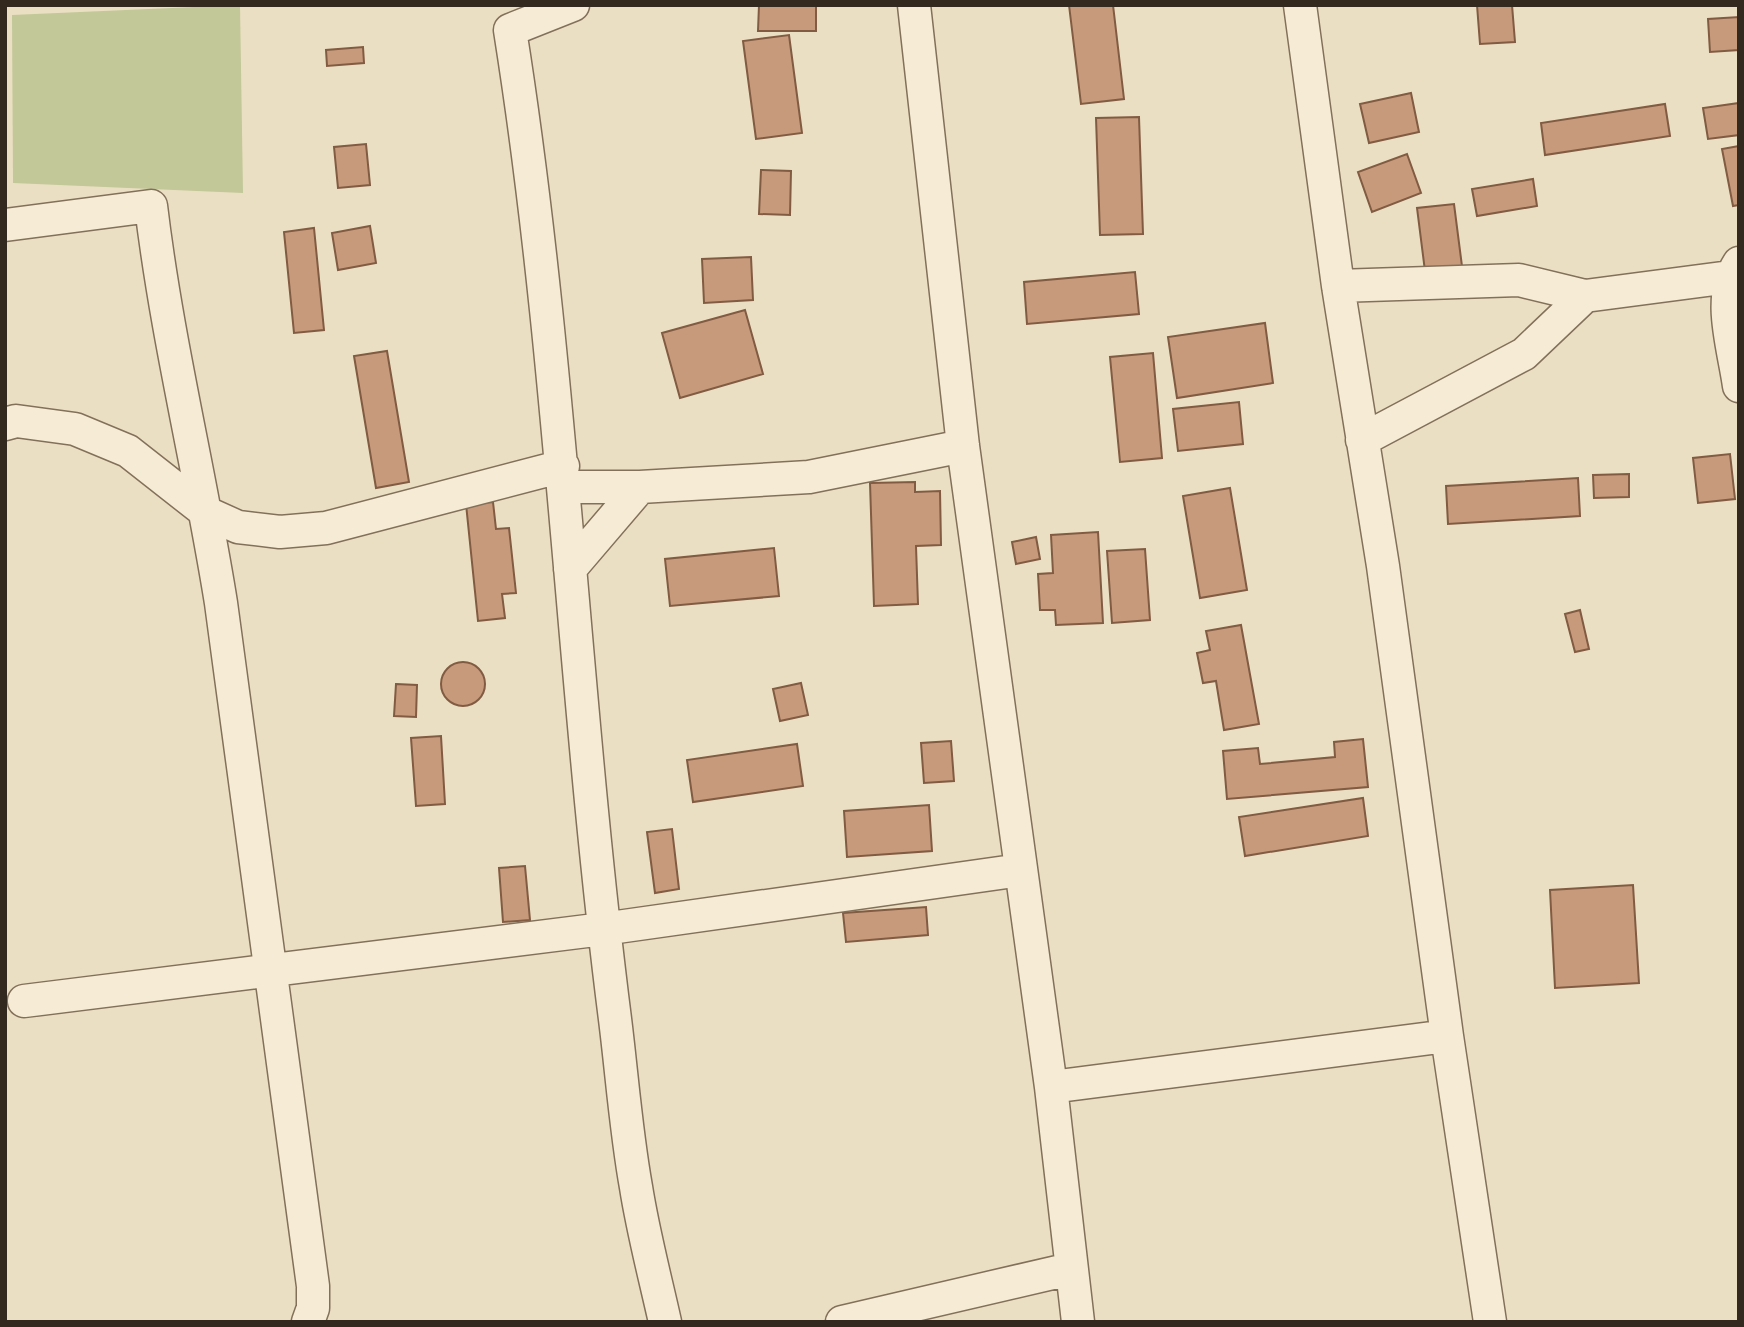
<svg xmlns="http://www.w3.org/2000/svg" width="1744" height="1327" font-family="Literata,serif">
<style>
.green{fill:#c2c898}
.building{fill:#c69a7b;stroke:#815b42;stroke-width:2}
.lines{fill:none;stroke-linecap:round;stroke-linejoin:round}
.street-casing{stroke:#83705b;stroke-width:35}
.street{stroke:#f6ecd5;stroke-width:32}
</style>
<rect width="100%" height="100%" fill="#ebdfc3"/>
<path class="green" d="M240,5L243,193L13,183L12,15Z"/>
<path class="building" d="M759,5H816V31H758Z
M1069,5H1113L1124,99L1081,104Z
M1477,5H1512L1515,42L1480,44Z
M1739,17V50L1710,52L1708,19Z
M789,35L802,133L756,139L743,41Z
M363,47L364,63L327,66L326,50Z
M1411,93L1419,132L1369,143L1360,104Z
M1739,103V135L1708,139L1703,108Z
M1665,104L1670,136L1545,155L1541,123Z
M1139,117L1143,234L1100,235L1096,118Z
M366,144L370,185L338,188L334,147Z
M1739,146V205L1733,206L1722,149Z
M1407,154L1421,193L1372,212L1358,172Z
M761,170L791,171L790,215L759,214Z
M1533,179L1537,206L1477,216L1472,189Z
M1454,204L1463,274L1426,279L1417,208Z
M370,226L376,263L338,270L332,233Z
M314,228L324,330L294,333L284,232Z
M751,257L753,300L704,303L702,259Z
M1135,272L1139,314L1027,324L1024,282Z
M745,310L763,374L680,398L662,333Z
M1265,323L1273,383L1177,398L1168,337Z
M387,351L409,482L376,488L354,356Z
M1153,353L1162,458L1120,462L1110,357Z
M1239,402L1243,444L1178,451L1173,409Z
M1730,454L1735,499L1698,503L1693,458Z
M1629,474V497L1594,498L1593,475Z
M1578,478L1580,516L1448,524L1446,486Z
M915,482V492L940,491L941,545L916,546L918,604L874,606L870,483Z
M1230,488L1247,590L1200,598L1183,496Z
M493,502L496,529L509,528L516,593L502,594L505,618L478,621L466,504Z
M1098,532L1103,623L1056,625L1055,610H1040L1038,574L1053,573L1051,535Z
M1036,537L1040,559L1016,564L1012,542Z
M774,548L779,596L670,606L665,559Z
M1145,549L1150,620L1112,623L1107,551Z
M1580,610L1589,649L1575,652L1565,614Z
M1241,625L1259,724L1224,730L1216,681L1203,683L1197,653L1210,650L1206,631Z
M441 684a22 22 0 1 1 44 0a22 22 0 1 1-44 0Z
M801,683L808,715L780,721L773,689Z
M396,684L417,685L416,717L394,716Z
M441,736L445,804L416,806L411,738Z
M1363,739L1368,787L1227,799L1223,751L1258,748L1260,764L1335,757L1334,742Z
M951,741L954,781L924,783L921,743Z
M797,744L803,786L693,802L687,760Z
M1363,798L1368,836L1245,856L1239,817Z
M929,805L932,851L847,857L844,811Z
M672,829L679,889L655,893L647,832Z
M525,866L530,920L503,922L499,868Z
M1633,885L1639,983L1555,988L1550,890Z
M926,907L928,935L846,942L843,913Z"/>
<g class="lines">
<g class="street-casing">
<path id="street" d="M573,5L510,30C562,357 573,690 615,1019C622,1075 626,1132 636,1187C643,1232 655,1277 665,1322
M914,5L963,446L1051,1087L1078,1322
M1300,5L1338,286L1383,566L1447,1036L1490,1322
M5,225L151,206C167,340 200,471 221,603L313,1286V1308L308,1322
M1739,263C1716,298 1734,348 1739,386
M1338,286L1519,280L1585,296L1730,277
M5,424L16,421L75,429L128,451L207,513L238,527L280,532L326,528L563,466
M1362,440L1524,354L1585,296
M564,487H640L809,477L963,446
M570,569L640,487
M24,1001L603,929L1021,870
M1051,1087L1447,1036
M842,1322L1070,1269"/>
</g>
<use href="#street" class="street"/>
</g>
<rect width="1744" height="1327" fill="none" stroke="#34291e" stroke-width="14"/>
</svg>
